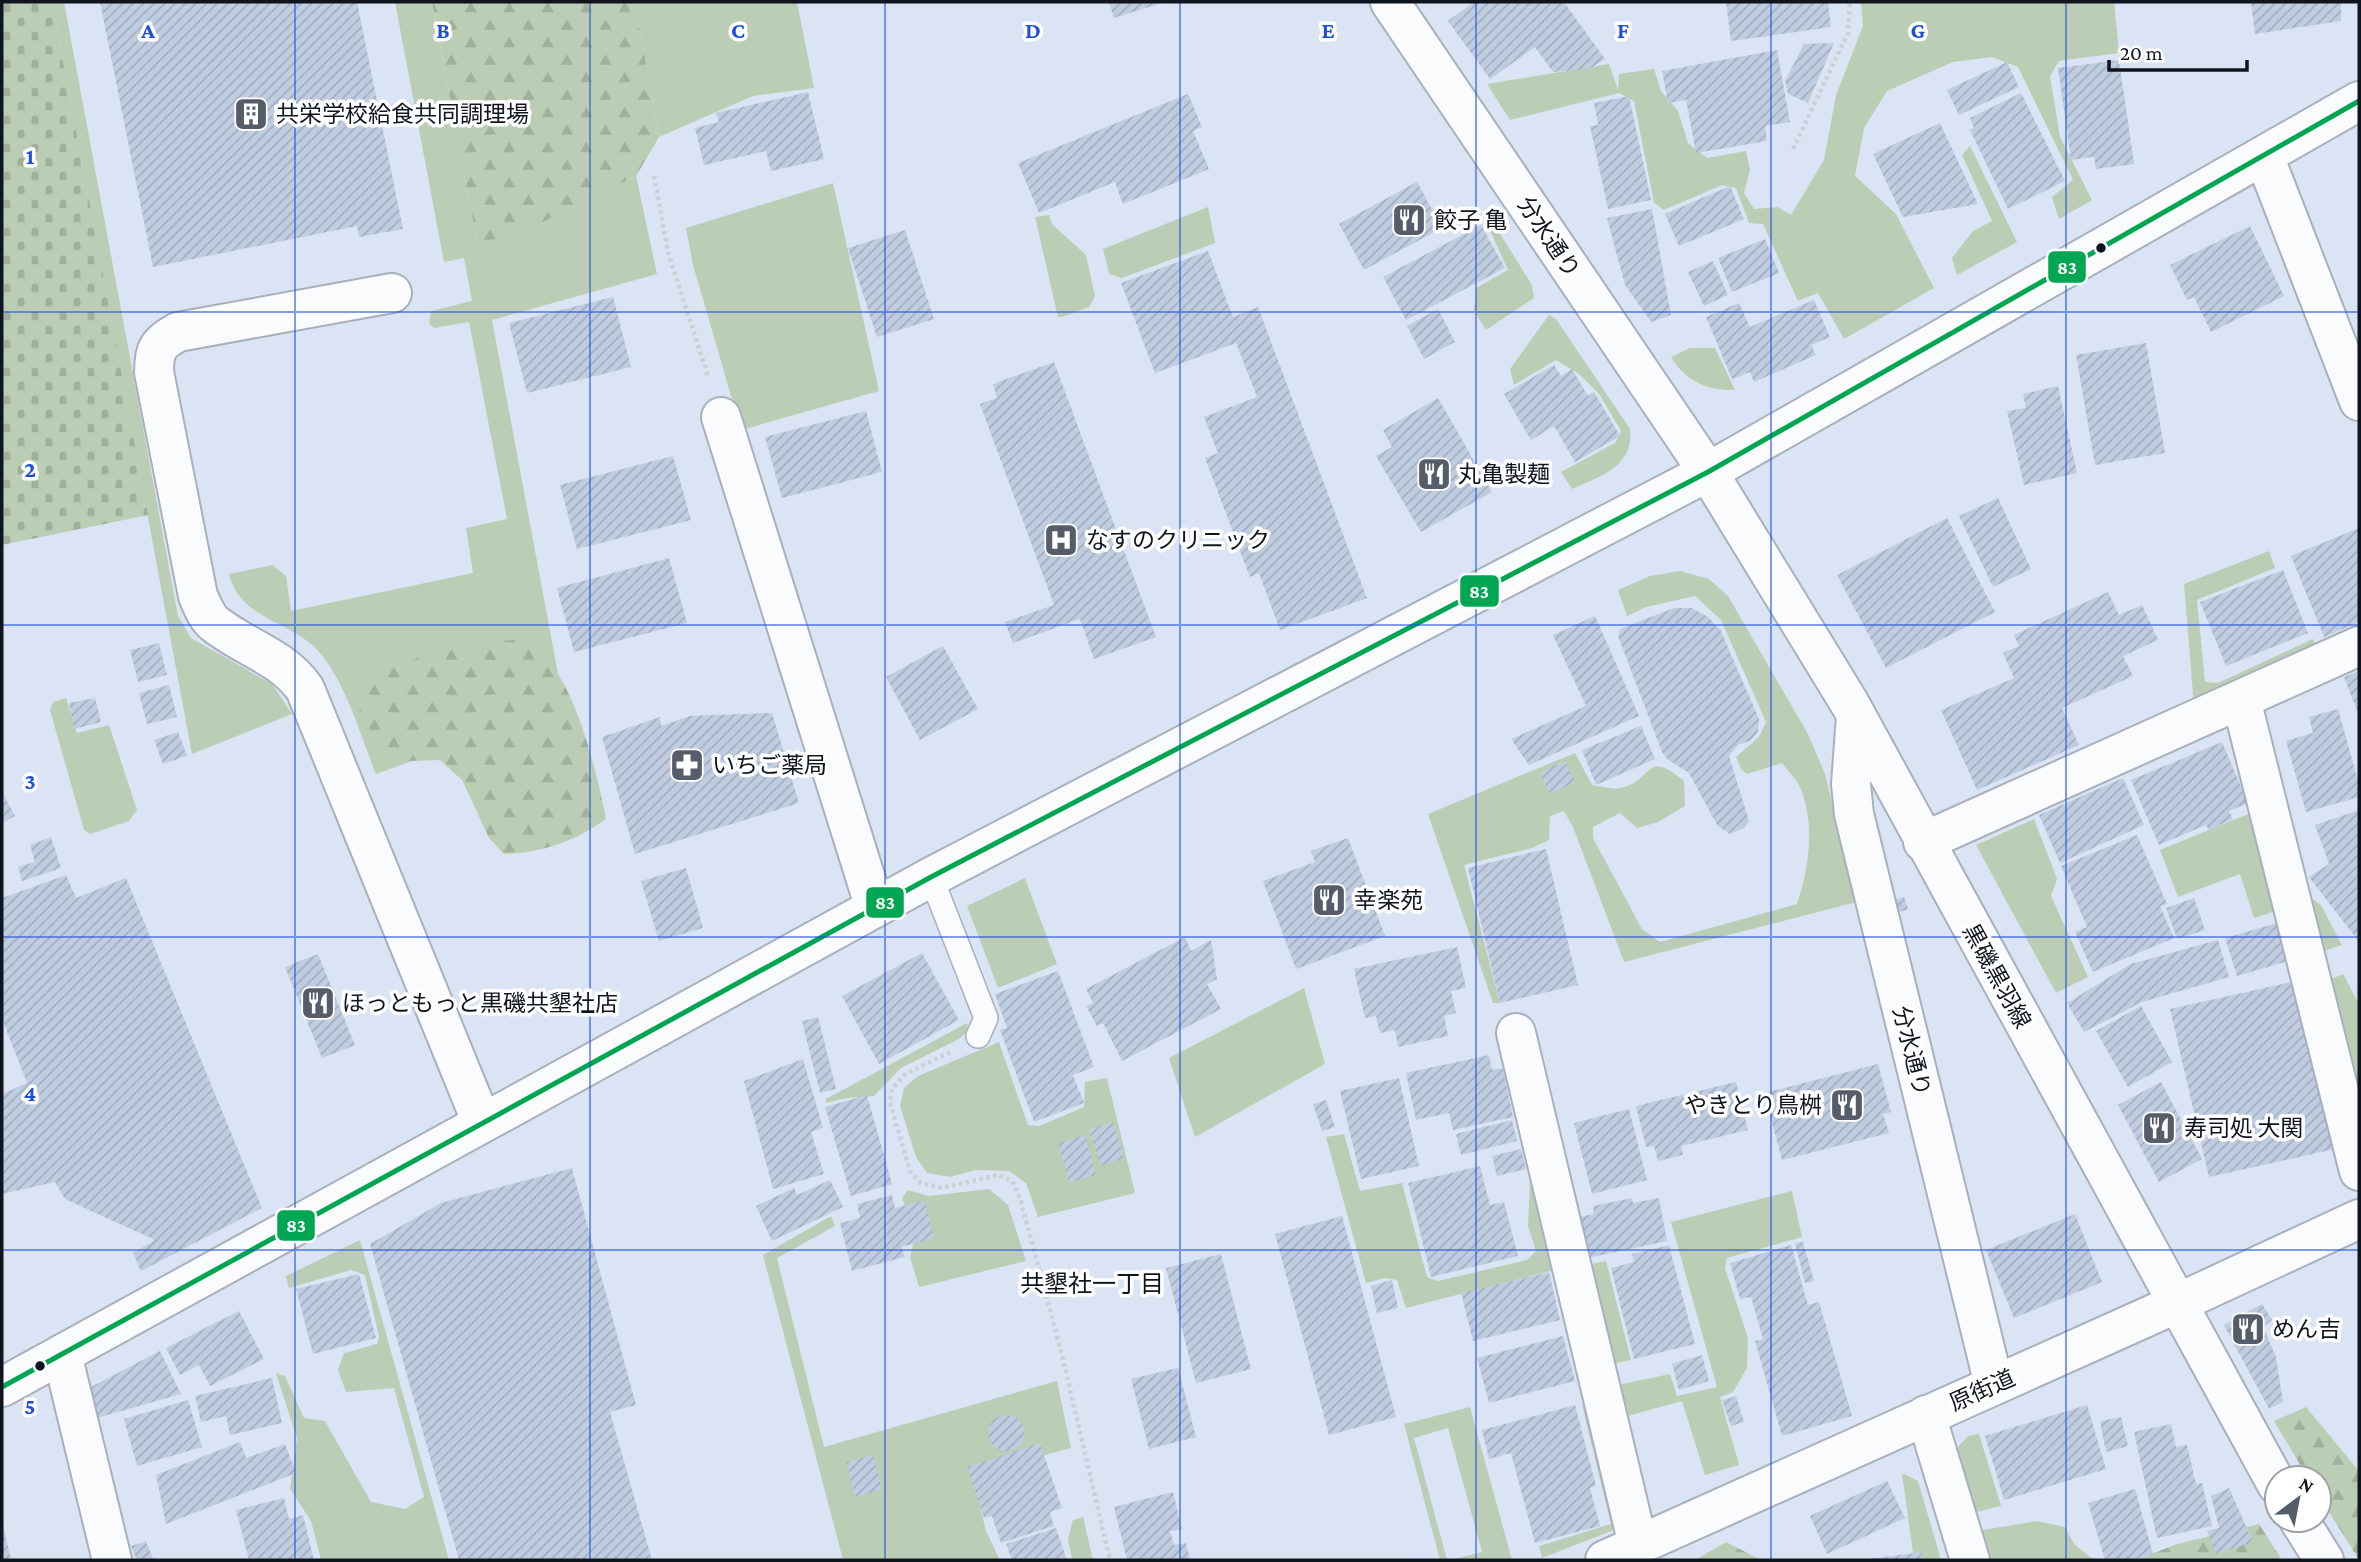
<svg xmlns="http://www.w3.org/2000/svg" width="2361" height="1562" font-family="'Crimson Pro','Noto Sans JP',serif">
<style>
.green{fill:#bbceb5}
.forest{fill:url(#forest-firs)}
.cemetery{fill:url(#cemetery-stones)}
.building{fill:url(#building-hatch)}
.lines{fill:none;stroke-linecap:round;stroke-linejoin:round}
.lane-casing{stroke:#a8b0bc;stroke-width:26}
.street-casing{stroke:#a8b0bc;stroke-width:42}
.secondary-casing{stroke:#a8b0bc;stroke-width:42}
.primary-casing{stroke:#a8b0bc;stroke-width:42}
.path{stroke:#cccfd3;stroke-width:4.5;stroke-dasharray:3.5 3.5;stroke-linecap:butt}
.lane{stroke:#f9fbfd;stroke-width:23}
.street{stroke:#f9fbfd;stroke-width:38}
.secondary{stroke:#f9fbfd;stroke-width:38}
.primary{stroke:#f9fbfd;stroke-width:38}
.bus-1-casing{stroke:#fff;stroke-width:10}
.bus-1{stroke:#00a651;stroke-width:5}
.grid{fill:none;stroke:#1d4ed8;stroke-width:2;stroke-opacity:0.55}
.bus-dot{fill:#0f151f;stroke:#fff;stroke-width:2.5}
.labels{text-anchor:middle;stroke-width:7;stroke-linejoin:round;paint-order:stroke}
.poi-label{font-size:23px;fill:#0f151f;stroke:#fff;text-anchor:start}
.street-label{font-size:23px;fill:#0f151f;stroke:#fff}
.neighbourhood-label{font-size:24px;fill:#0f151f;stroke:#fff}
.grid-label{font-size:23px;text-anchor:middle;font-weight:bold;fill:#1d4ed8;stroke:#fff;stroke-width:7;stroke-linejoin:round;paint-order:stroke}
.line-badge{stroke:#fff;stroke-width:2.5}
.badge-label{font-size:19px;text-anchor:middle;font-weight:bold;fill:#fff}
</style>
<defs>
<pattern id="forest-firs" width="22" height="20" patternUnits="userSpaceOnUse" patternTransform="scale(1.75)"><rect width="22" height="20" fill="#bbceb5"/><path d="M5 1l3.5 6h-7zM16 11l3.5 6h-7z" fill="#a0b09b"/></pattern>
<pattern id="cemetery-stones" width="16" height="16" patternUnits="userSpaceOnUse" patternTransform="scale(1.75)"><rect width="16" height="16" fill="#bbceb5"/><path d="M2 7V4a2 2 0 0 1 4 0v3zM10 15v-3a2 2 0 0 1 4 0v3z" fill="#a0b09b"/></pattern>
<pattern id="building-hatch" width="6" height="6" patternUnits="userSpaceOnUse" patternTransform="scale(1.75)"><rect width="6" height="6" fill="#c0cce0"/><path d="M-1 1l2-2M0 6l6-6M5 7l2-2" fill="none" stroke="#a4aec0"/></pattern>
</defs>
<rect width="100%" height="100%" fill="#dae4f4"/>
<path class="green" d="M52,2H64L178,616L191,638L272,684L292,714L192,754Z
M395,2H432L477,243L517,235L636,176L657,274L492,320L564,706L376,774C360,735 343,671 311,644C281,619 239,616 229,574L273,565L286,576L291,611L473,573L466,528L507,519L469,322L434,328L429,323L431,311L472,301L464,258L444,262Z
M635,2H797L814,88L753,96L659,137Z
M1861,2H2114L2119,53L2059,61L2050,76L2060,137L2092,200L2059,219L2052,197L2073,180L2018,67L1992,57L1953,62L1887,91L1864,128L1855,176L1896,214L1934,288L1844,339L1818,293L1798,301L1763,224L1749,223L1736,188L1722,185L1664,210L1654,203L1634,101L1619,93L1510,120L1487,84L1609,64L1618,90L1619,74L1654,69L1661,91L1678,111L1688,143L1707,158L1746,151L1750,170L1744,193L1754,209L1777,207L1791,215L1824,160L1836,95L1863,26Z
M1970,146L2017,242L1957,275L1952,258L1973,231L1992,221L1962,155Z
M833,183L879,391L741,430L693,265L686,228Z
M1208,207L1215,243L1122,278L1109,274L1103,249Z
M1049,215L1052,224L1086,255L1095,296L1089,307L1062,317H1058L1035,217Z
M1492,221L1532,285L1534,298L1486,330L1474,311L1476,288L1508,270L1487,224Z
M1549,315L1556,319L1630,429C1634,467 1601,476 1572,489L1561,472L1615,443L1621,431L1600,395L1579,374L1556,360L1514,385L1510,369Z
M1690,348H1715L1735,390C1708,391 1685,381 1671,357Z
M2269,551L2275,568L2197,600L2205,682L2218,683L2313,639L2317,650L2194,706L2184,584Z
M1680,571L1709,579L1728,596L1808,734L1825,774L1857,902L1624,962L1573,827L1564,811L1550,816L1549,840L1532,848L1464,865L1500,1003H1493L1428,814L1575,753L1592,785C1601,786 1613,790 1621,788C1655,780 1644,748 1684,781L1685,806L1658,822L1637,828L1620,813L1593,827V838L1642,929L1660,942L1797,904C1809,869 1816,821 1799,785C1795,778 1787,770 1782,763L1747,774L1741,769L1736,757L1759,737L1766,722L1721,620L1695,596L1646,607L1627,616L1618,590L1650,576Z
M66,698L77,733L109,725L137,810L129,821L90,834L84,830L50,710L53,702Z
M2253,812L2276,911L2254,918L2240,874L2178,897L2160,850Z
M2034,819L2057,879L2051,896L2088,977L2056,993L1976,845Z
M1025,878L1057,964L998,988L967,906Z
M2304,893L2321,905L2342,945L2321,952Z
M2343,974L2359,1004V1082L2356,1085L2329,980Z
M1304,988L1325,1064L1195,1137L1169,1058Z
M967,1023L968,1031L959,1039L901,1068L874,1096L847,1098L826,1103V1099Z
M999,1042L1028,1125L1039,1126L1084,1107L1085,1082L1107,1078L1135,1193L1038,1217L1026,1183L1009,1171L976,1170L950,1177L927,1173L916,1157L900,1106L904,1088L918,1076Z
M1344,1134L1360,1191L1402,1183L1427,1277L1438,1281L1527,1260L1536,1251L1528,1226L1530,1180L1535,1179L1554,1270L1406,1308L1397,1280L1385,1278L1366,1283L1326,1137Z
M989,1189L1008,1205L1026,1261L919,1287L910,1257L916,1233L902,1198L908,1190L929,1196Z
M1792,1191L1802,1237L1727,1258L1725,1268L1748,1338L1747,1368L1733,1392L1720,1397L1739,1465L1705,1475L1682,1401L1624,1417L1617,1385L1670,1374L1677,1396L1717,1387L1671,1222Z
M831,1216L835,1226L777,1258L824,1447L1057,1381L1071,1448L972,1474L986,1531L1000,1560H843L763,1255Z
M360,1240L449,1560H321L311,1521L290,1489L297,1438L276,1373L285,1376L304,1418L325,1421L371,1502L405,1509L424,1497L394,1388L346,1392L338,1370L344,1353L377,1344L379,1337L365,1275L351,1270L289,1288L286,1276Z
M1606,1261L1631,1360L1608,1365L1586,1265Z
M1588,1404L1619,1528L1542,1558L1539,1546L1611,1524L1582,1405Z
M1470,1407L1512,1560H1450L1482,1552L1448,1428L1414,1438L1447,1560H1440L1404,1424Z
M1979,1434L2001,1506L1972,1513L1957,1448L1968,1436Z
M1902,1473L1918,1481L1941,1560H1914Z
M1083,1517L1093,1560H1072L1068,1539L1073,1520Z
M2037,1521L2065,1527L2074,1544L2094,1560H1985L1977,1531Z"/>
<path class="forest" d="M432,2H635L659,137L636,176L517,235L477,243Z
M519,640C527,646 540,651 546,658C578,693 597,773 606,819C575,841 542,853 504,854L489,838L462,780L440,760L381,762L368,744L356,696L392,667L460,643Z
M2306,1407L2359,1471V1560L2319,1496V1478H2308L2274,1421Z
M2259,1524L2282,1560H2136L2177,1544Z
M1726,1542L1761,1560H1695Z"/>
<path class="cemetery" d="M2,2H52L148,515L2,545Z"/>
<path class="building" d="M100,2H357L403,229L359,237L357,226L153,267Z
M1109,2H1165L1114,18Z
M1470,2H1564L1605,59L1591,68L1553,72L1535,47L1490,79L1448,21L1471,4Z
M1726,2H1828L1831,27L1731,41Z
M2251,2H2341V21L2255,34Z
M1834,43L1808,103L1788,94L1785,81L1804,44Z
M1777,50L1790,122L1765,126L1767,141L1696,153L1686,100L1668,103L1662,71Z
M2119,60L2134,164L2096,169L2094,157L2071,160L2058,68Z
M2007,62L2019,87L1959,115L1947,90Z
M808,92L824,159L771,171L766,151L704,165L695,128L719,122L716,113Z
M2021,93L2065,181L2008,209L1970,130L1974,128L1970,118Z
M1188,94L1202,127L1193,131L1209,169L1123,204L1115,182L1039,213L1018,163Z
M1629,96L1651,200L1608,209L1590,126L1598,125L1594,103Z
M1940,123L1978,204L1903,217L1873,154Z
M1417,182L1442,228L1364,270L1339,224Z
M1730,186L1744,219L1679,246L1665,214Z
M1652,209L1671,315L1651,322L1625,285L1607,218Z
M1481,225L1505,268L1406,320L1383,277Z
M2250,226L2284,296L2211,332L2194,297L2187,300L2170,265Z
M905,230L934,319L877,337L848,248Z
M1765,239L1779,273L1732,292L1718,258Z
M1208,251L1233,317L1258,307L1367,598L1280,630L1259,573L1250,577L1205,458L1218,453L1204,417L1257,397L1236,343L1155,373L1121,283Z
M1713,261L1728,295L1704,306L1688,272Z
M613,297L631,367L527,393L509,323Z
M1814,300L1830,337L1811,345L1816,355L1754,382L1750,372L1732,379L1706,317L1739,303L1750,327Z
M1438,309L1455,342L1424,359L1407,326Z
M2146,343L2165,453L2095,465L2076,355Z
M1054,362L1156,637L1094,659L1080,619L1013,643L1005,622L1054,605L980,404L997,398L993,384Z
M1554,365L1561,376L1572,369L1588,396L1594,392L1620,436L1575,462L1554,426L1531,440L1504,394Z
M2058,386L2077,473L2024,485L2007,411L2026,408L2023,394Z
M1438,398L1492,492L1421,532L1376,456L1392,447L1383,430Z
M866,411L882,472L782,498L765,437Z
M673,456L691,520L577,549L560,485Z
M1998,498L2031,569L1993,587L1959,516Z
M1947,518L1995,612L1886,668L1837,575Z
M2359,528V622L2324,637L2291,556Z
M669,558L687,623L574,652L557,588Z
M2283,570L2308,633L2226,666L2200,602Z
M2108,592L2119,615L2142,605L2158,640L2123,656L2133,676L2062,708L2079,745L1977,790L1941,710L2014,678L2003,653L2019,646L2014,635Z
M1674,608H1692L1708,617L1720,629L1759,719L1758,732L1750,741L1738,745L1729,756L1749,821L1744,828L1730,834L1717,825L1689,773L1667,759L1662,752L1618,636L1620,629Z
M1595,616L1639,716L1529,765L1511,739L1586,706L1553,635Z
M159,643L167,675L138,682L130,650Z
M943,646L978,709L920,740L886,677Z
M2359,671V716L2344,677Z
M169,685L177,717L147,724L139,693Z
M95,698L101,722L74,729L69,703Z
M2338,709L2359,784V797L2306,812L2286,741L2313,733L2309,717Z
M772,713L799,803L635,854L602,737L660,717L661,726L690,716Z
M1641,726L1655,759L1596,785L1582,750Z
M178,732L187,756L163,764L154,740Z
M2222,742L2248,803L2229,811L2233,819L2209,830L2206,825L2159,845L2131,780Z
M1565,761L1575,783L1549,794L1540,772Z
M2123,778L2144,825L2060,863L2039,815Z
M2,792L15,816L2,823Z
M2359,810V942L2309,877L2329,864L2315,825Z
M2137,835L2167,904L2160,906L2174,938L2093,972L2075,932L2087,927L2061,866Z
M51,837L61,868L22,881L18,867L35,862L30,845Z
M1348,838L1385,936L1296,969L1263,881L1315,862L1311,851Z
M1546,849L1578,985L1500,1003L1468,868Z
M686,868L703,928L659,941L641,881Z
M66,875L76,898L126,878L262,1208L141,1271L133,1253L155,1240L65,1199L55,1182L2,1194V1094L27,1083L2,1019V898Z
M1904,897L1908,909L1895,914L1891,901Z
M2194,898L2205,930L2177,939L2166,908Z
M2277,923L2288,961L2237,976L2225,938Z
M1185,937L1191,951L1211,940L1217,979L1207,984L1221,1009L1122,1061L1103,1023L1097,1026L1086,1006L1093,1003L1086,989Z
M2218,940L2229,977L2142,1002L2084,1032L2067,1003L2131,964Z
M1457,947L1466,988L1451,991L1456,1013L1444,1016L1448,1036L1398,1047L1395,1030L1380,1033L1376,1016L1365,1018L1354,969Z
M922,953L959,1020L879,1064L842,996Z
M318,954L355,1045L322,1058L285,967Z
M1058,971L1094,1067L1073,1075L1084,1103L1034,1122L1000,1030L1007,1028L995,994Z
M2296,981L2335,1149L2209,1177L2170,1009Z
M2141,1006L2172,1062L2128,1087L2096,1031Z
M818,1017L836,1089L820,1093L802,1021Z
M1489,1055L1492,1070L1503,1068L1513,1117L1453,1130L1449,1113L1416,1120L1406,1073Z
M803,1059L823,1128L811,1132L824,1174L773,1189L744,1081Z
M1878,1064L1891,1112L1883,1114L1889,1133L1782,1160L1764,1093Z
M1399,1078L1419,1166L1361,1179L1340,1091Z
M1736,1082L1748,1130L1681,1146L1683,1155L1658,1161L1654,1146L1646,1147L1636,1106Z
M2161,1082L2202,1159L2159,1182L2118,1105Z
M867,1095L892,1184L851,1196L825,1107Z
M1326,1100L1335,1127L1322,1131L1313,1104Z
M1629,1109L1647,1180L1592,1194L1574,1123Z
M1512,1120L1517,1141L1461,1155L1456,1134Z
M1113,1122L1124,1158L1101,1166L1089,1129Z
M1085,1135L1096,1175L1069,1183L1058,1143Z
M1521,1149L1526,1169L1497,1176L1492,1156Z
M1480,1166L1490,1205L1504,1202L1518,1256L1431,1277L1408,1183Z
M572,1168L636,1405L610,1412L652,1560H459L370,1244L441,1203Z
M830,1180L843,1207L772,1241L756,1206L794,1188L797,1195Z
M892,1195L895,1208L924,1200L934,1238L901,1247L905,1257L852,1271L840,1223L860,1218L857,1204Z
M1632,1198L1633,1203L1659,1198L1667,1241L1583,1259L1574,1218L1594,1214L1593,1206Z
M2075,1214L2102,1282L2014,1318L1986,1250Z
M1342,1216L1396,1417L1329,1435L1275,1234Z
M1803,1242L1814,1281L1805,1283L1795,1243Z
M1669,1245L1695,1344L1634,1359L1611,1268L1634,1262L1632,1254Z
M1791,1245L1808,1305L1819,1302L1852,1416L1782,1436L1755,1341L1763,1339L1751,1297L1740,1299L1730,1263Z
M1221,1254L1251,1369L1196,1383L1166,1268Z
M1549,1272L1560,1320L1473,1341L1461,1293Z
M359,1274L376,1338L313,1354L296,1289Z
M1392,1280L1398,1308L1377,1313L1371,1286Z
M2262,1304L2272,1320L2263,1327L2276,1357L2283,1402L2269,1409L2224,1325Z
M239,1311L264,1359L210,1386L199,1365L180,1375L166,1348Z
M1563,1336L1575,1381L1489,1403L1477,1358Z
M160,1351L181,1394L97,1418L89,1388Z
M1702,1355L1709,1381L1679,1390L1672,1364Z
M1178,1368L1196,1437L1149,1449L1131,1379Z
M272,1378L282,1423L230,1435L226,1416L201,1422L195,1396Z
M1736,1396L1744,1422L1731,1426L1722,1400Z
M188,1400L202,1447L137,1466L124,1419Z
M1575,1405L1596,1486L1590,1488L1600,1526L1535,1543L1511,1453L1489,1459L1482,1430Z
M2087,1405L2106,1469L2004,1500L1985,1436Z
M988 1433a18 18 0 1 1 36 0a18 18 0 1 1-36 0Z
M2121,1417L2128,1446L2106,1452L2100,1421Z
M2171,1424L2176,1447L2187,1445L2196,1484L2202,1483L2212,1526L2157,1538L2134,1432Z
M240,1442L246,1458L285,1444L296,1473L166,1524L156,1475Z
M1040,1443L1062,1508L1050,1512L1054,1526L1001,1543L992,1516L984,1518L967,1467Z
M873,1455L882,1489L855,1497L846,1462Z
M1887,1481L1905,1518L1827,1554L1810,1516Z
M2229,1488L2253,1542L2216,1554L2207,1531L2219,1528L2211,1496Z
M2135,1489L2153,1554L2131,1560H2105L2088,1503Z
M1173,1492L1182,1529L1170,1531L1174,1545L1186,1543L1190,1560H1127L1114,1507Z
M284,1498L289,1519L303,1515L314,1560H249L236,1510Z
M3,1525L11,1560H2Z
M1056,1528L1067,1560H1012L1006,1544Z
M146,1541L153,1559L137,1560L131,1546Z
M1921,1552L1922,1560H1869V1559Z"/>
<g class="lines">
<g class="lane-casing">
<path id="lane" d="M931,877L986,1018L978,1036"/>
</g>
<g class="street-casing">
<path id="street" d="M392,293L178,332C158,343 154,349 154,372L198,596C202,605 207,618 215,624C245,648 282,656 305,689L482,1123
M721,417L875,908
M2241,699L2359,1171
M1856,716L1851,784L1854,814L1994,1385
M1923,842L2359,646
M1516,1033L1638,1545
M2178,1303L2359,1219
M62,1354L112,1560
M1926,1415L1970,1560"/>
</g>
<g class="secondary-casing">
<path id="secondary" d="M1390,2L1708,472
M2264,156L2359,401
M2,1387L931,877L1708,472L2359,101
M1605,1560L2178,1303"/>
</g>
<g class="primary-casing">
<path id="primary" d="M1708,472L1850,704L2277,1485
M2299,1520L2324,1560"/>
</g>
<path class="path" d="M1793,149L1848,33L1850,2
M654,176L668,252L708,376
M950,1052L904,1075L892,1089L890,1102L910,1171L921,1183L942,1188L998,1175L1012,1181L1020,1198L1062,1355L1110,1560"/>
<use href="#lane" class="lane"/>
<use href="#street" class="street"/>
<use href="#secondary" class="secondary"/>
<use href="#primary" class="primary"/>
<g class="bus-1-casing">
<path id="bus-1" d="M2,1387L931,877L1708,472L2359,101"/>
</g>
<use href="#bus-1" class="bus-1"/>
</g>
<path class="grid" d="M295,2V1560M590,2V1560M885,2V1560M1180,2V1560M1476,2V1560M1771,2V1560M2066,2V1560M2,312H2359M2,625H2359M2,937H2359M2,1250H2359"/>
<defs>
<g id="building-square" transform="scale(1.75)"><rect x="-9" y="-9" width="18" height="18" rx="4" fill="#565d6a" stroke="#fff"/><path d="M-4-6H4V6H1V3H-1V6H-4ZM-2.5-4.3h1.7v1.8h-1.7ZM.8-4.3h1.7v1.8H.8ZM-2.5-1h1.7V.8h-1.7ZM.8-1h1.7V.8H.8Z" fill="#fff"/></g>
<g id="restaurant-square" transform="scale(1.75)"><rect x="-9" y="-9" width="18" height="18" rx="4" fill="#565d6a" stroke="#fff"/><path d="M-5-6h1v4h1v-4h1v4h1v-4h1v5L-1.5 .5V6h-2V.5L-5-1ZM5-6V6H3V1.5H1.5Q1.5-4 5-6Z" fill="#fff"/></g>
<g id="hospital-square" transform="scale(1.75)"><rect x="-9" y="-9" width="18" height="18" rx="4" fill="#565d6a" stroke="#fff"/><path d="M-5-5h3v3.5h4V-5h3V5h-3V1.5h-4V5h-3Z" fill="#fff"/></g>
<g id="pharmacy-square" transform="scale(1.75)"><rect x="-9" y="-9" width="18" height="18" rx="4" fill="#565d6a" stroke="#fff"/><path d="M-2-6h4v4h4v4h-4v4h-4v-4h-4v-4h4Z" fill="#fff"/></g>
</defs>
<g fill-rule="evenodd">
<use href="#building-square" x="251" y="114"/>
<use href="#restaurant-square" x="1409" y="220"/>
<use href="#restaurant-square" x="1434" y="474"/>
<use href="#hospital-square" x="1061" y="540"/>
<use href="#pharmacy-square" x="687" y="765"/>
<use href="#restaurant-square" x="1329" y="900"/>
<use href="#restaurant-square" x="318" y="1003"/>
<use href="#restaurant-square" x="1847" y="1105"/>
<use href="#restaurant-square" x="2159" y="1128"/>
<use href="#restaurant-square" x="2248" y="1329"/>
</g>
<g class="bus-dot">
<circle cx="2101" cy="248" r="6"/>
<circle cx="40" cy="1366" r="6"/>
</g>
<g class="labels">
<g class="poi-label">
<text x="276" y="122">共栄学校給食共同調理場</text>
<text x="1434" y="228">餃子 亀</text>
<text x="1458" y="482">丸亀製麺</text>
<text x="1086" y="548">なすのクリニック</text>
<text x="712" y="773">いちご薬局</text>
<text x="1354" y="908">幸楽苑</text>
<text x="342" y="1011">ほっともっと黒磯共墾社店</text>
<text x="1822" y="1113" text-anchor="end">やきとり鳥桝</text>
<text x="2184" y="1136">寿司処 大関</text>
<text x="2272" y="1337">めん吉</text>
</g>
<g class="street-label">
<text transform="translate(1549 237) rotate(56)" y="8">分水通り</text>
<text transform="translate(1997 976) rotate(61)" y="8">黒磯黒羽線</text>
<text transform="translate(1912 1051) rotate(76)" y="8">分水通り</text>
<text transform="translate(1982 1390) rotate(-24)" y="8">原街道</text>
</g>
<g class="neighbourhood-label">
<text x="1092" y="1292">共墾社一丁目</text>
</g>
</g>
<g class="grid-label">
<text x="148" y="38">A</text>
<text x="443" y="38">B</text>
<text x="738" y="38">C</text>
<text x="1033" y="38">D</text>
<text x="1328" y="38">E</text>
<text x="1623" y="38">F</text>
<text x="1918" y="38">G</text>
<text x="30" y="164">1</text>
<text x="30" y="477">2</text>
<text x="30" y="789">3</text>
<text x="30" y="1101">4</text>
<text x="30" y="1414">5</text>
</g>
<g class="line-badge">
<rect x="2047" y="250" width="40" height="34" rx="7" fill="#00a651"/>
<rect x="1459" y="574" width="41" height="34" rx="7" fill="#00a651"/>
<rect x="865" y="886" width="40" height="33" rx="7" fill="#00a651"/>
<rect x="276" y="1209" width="40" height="33" rx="7" fill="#00a651"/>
</g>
<g class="badge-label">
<text x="2067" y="274">83</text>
<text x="1479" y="598">83</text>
<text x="885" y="909">83</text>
<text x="296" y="1232">83</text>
</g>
<rect width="2361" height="1562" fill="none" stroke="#0f151f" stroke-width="7"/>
<g transform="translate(2298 1499) rotate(32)"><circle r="33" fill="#ffffff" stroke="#9fa1a5" stroke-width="2"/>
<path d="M0-5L12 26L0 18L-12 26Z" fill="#565d6a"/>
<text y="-10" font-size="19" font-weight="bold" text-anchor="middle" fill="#0f151f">N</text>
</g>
<path d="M2109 60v10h138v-10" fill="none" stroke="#0f151f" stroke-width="3.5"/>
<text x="2120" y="60" font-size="21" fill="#0f151f" stroke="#ffffff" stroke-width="5" paint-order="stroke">20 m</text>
</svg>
